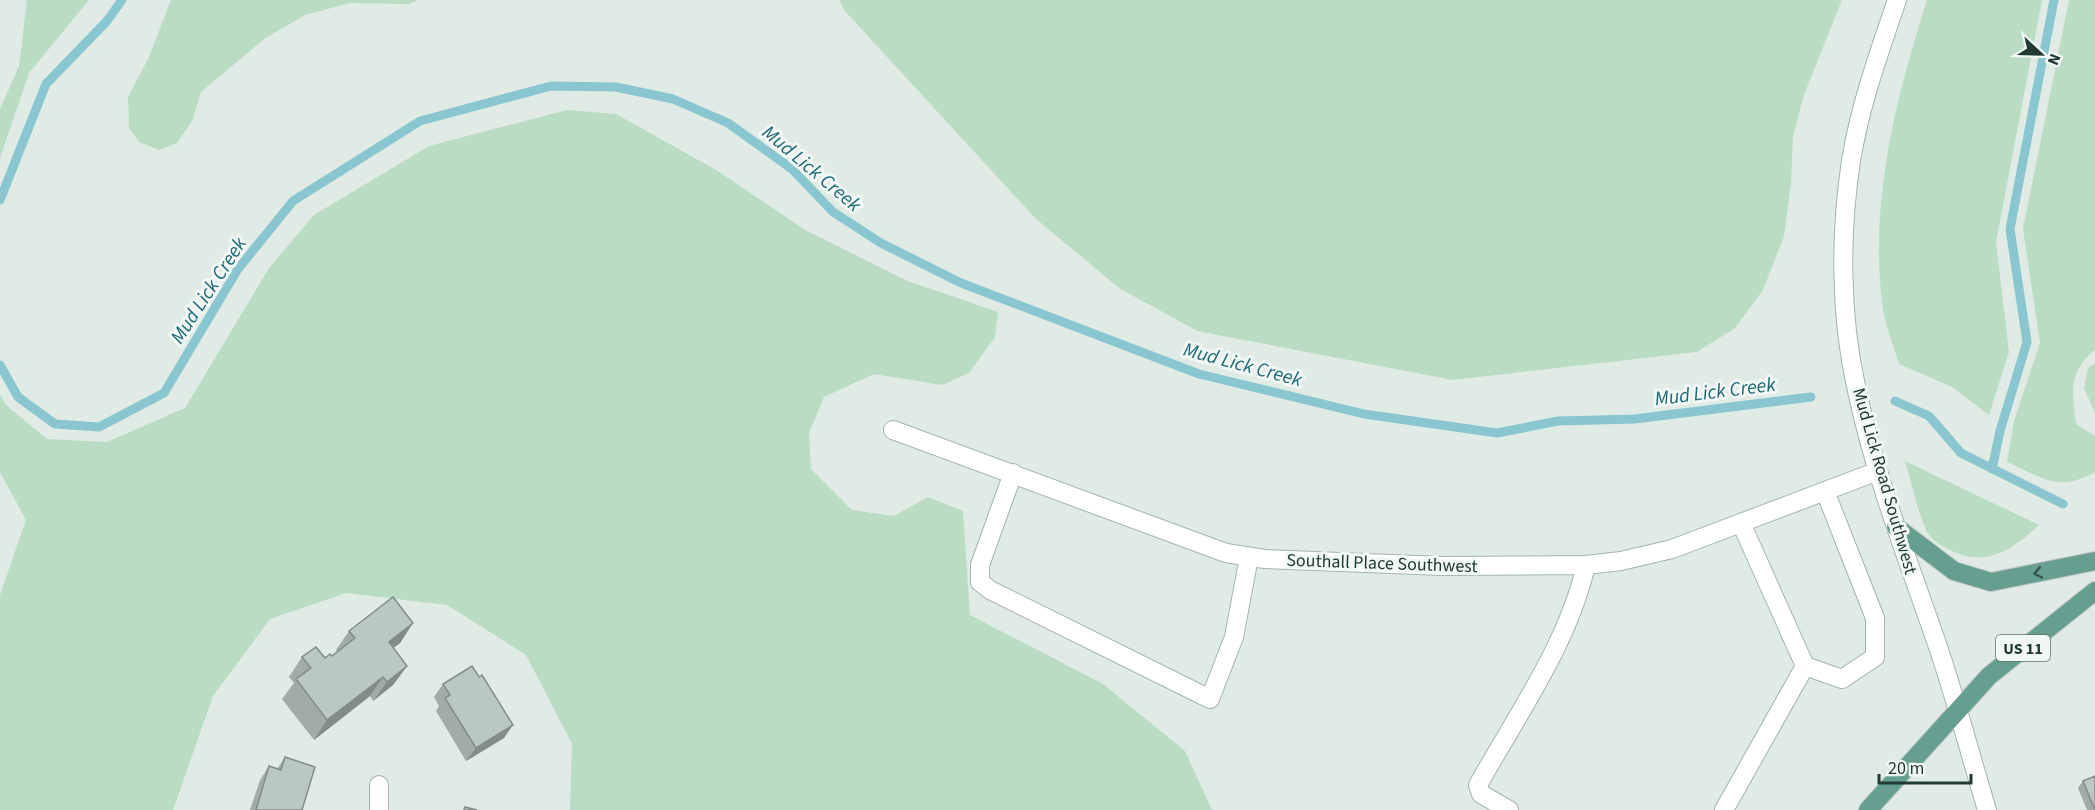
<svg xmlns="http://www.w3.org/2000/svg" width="2095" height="810" font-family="'Source Sans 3',sans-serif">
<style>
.green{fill:#badcc2}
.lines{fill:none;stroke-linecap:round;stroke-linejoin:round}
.stream{stroke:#89c6cf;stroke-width:9}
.minor-casing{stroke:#a3b3ad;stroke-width:20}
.major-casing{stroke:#c1c8c6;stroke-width:20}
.minor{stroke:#fff;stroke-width:18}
.major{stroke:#669f8f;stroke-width:18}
.wall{fill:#9faca7}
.shaded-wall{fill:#828c88}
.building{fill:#b9c8c2;stroke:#828c88;stroke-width:1.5}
.oneway{stroke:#32544a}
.labels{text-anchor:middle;stroke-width:6;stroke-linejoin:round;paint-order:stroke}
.shield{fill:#f1f7f4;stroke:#5f736d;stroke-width:1.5}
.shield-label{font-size:16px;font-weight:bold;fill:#213b33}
.street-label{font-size:18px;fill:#213b33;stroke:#f1f7f4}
.water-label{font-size:20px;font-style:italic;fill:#1d6875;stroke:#f1f7f4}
</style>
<rect width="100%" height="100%" fill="#e0ebe6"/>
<path class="green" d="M27,0H89L29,73L0,158V109L19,66Z
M171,0H417L409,4L350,3L305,15L264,39L201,92L192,121L177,143L159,150L139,142L129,128L128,97L149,57Z
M839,0H1842L1804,95L1793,136L1791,184L1784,236L1763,290L1735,328L1697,352L1453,380L1197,331L1119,288L1036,219L844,10Z
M1927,0H2042L1996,242L2009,352L1989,415L1952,387L1899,364C1893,344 1884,322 1882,302C1870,198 1896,98 1927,0Z
M2069,0H2095V350C2068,371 2072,393 2076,424L2095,436V472C2059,493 2041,477 2007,462L2014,421L2040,343L2023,229Z
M567,110L616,114L718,171L805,230L905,280L998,312L995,337L969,373L942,385L874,374L824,397L809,433L811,469L852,510L894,516L928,497L963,511L970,615L1103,684L1185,751L1212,810H570L572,744L526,655L447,605L346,593L270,619L213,696L173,810H0V595L26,520L0,472V395L7,406L47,439L107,442L185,408L269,268L314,215L429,146Z
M2095,363V413L2084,388L2088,368Z
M1905,461L2039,525C2011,550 1986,569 1948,549C1941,545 1931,540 1927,532C1917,510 1912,484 1905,461Z"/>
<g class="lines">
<path class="stream" d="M0,200L46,84L107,21L122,0
M0,365L18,397L55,424L99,427L164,393L238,269L293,201L420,121L551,86L616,87L673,99L728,123L792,169L833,212L881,243L961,283L1199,374L1364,414L1497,433L1558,421L1635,419L1811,397
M1895,401L1929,416L1961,453L2063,504
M1992,469L2000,431L2027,342L2010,229L2054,0"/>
<g class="minor-casing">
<path id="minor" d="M1897,0C1879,53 1860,105 1851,161C1840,233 1840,315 1856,386C1874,474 1907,557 1936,641C1955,696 1970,754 1987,810
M893,430L1226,553L1265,559L1442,566L1586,565L1621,561L1672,549L1878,471
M1013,473L980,565V582L990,590L1210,699L1234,637L1249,557
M1741,523L1805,666
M379,810V785
M1509,810L1481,794L1478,785C1517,715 1568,644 1586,565
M1724,810L1805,666L1842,679L1875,657V618L1825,491"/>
</g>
<g class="major-casing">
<path id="major" d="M1896,527L1954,571L1991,582L2095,561
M1868,810L1989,676L2095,591"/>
</g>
<use href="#minor" class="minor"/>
<use href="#major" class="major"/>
</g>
<path class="wall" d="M413,623L400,643L393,648L407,666L393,685L373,701L370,696L314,740L282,699L294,683L289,677L302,657L325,658L332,656L337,652L336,650L349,631Z
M443,684L504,738L466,761L436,711L439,706L434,697Z
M285,757L302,810H250L260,780L269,766L277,769Z
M2083,781L2095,810H2087L2078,788Z"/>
<path class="shaded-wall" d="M413,623L400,643L375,662L389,642Z
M407,666L393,685L373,701L387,682Z
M383,677L370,696L314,740L327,720Z
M513,725L504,738L466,761L476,748Z"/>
<path class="building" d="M393,597L413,623L389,642L407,666L387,682L383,677L327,720L296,679L311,668L302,657L316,647L325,658L330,654L332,656L355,638L349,631Z
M472,666L479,677L482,675L513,725L476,748L445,698L450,695L443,684Z
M285,757L315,767L302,810H256L269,766L281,770Z
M2095,776V810L2083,781Z
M465,807L477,810H464Z"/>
<defs><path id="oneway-chevron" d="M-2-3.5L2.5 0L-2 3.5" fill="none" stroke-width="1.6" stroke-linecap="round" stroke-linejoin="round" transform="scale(1.5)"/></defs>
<use class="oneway" href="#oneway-chevron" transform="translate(2038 573) rotate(168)"/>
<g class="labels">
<rect class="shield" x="1996" y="635" width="54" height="26" rx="4.5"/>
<g class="shield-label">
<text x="2023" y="654">US 11</text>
</g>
<g class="street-label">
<text transform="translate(1885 481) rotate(74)" y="6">Mud Lick Road Southwest</text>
<text transform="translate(1382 563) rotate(2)" y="6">Southall Place Southwest</text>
</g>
<g class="water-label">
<text transform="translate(812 168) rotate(40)" y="7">Mud Lick Creek</text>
<text transform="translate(208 290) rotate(-57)" y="7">Mud Lick Creek</text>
<text transform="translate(1243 364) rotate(15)" y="7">Mud Lick Creek</text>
<text transform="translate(1715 391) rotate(-7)" y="7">Mud Lick Creek</text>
</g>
</g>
<g transform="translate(2041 54) rotate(112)" stroke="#f1f7f4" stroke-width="4.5" paint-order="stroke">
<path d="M0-4.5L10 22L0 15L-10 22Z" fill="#213b33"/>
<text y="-9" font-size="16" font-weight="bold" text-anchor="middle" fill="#213b33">N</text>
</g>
<path d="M1879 774v9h92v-9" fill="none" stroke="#213b33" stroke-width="3"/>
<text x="1888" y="774" font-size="18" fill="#213b33" stroke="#f1f7f4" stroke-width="4.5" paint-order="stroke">20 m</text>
</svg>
